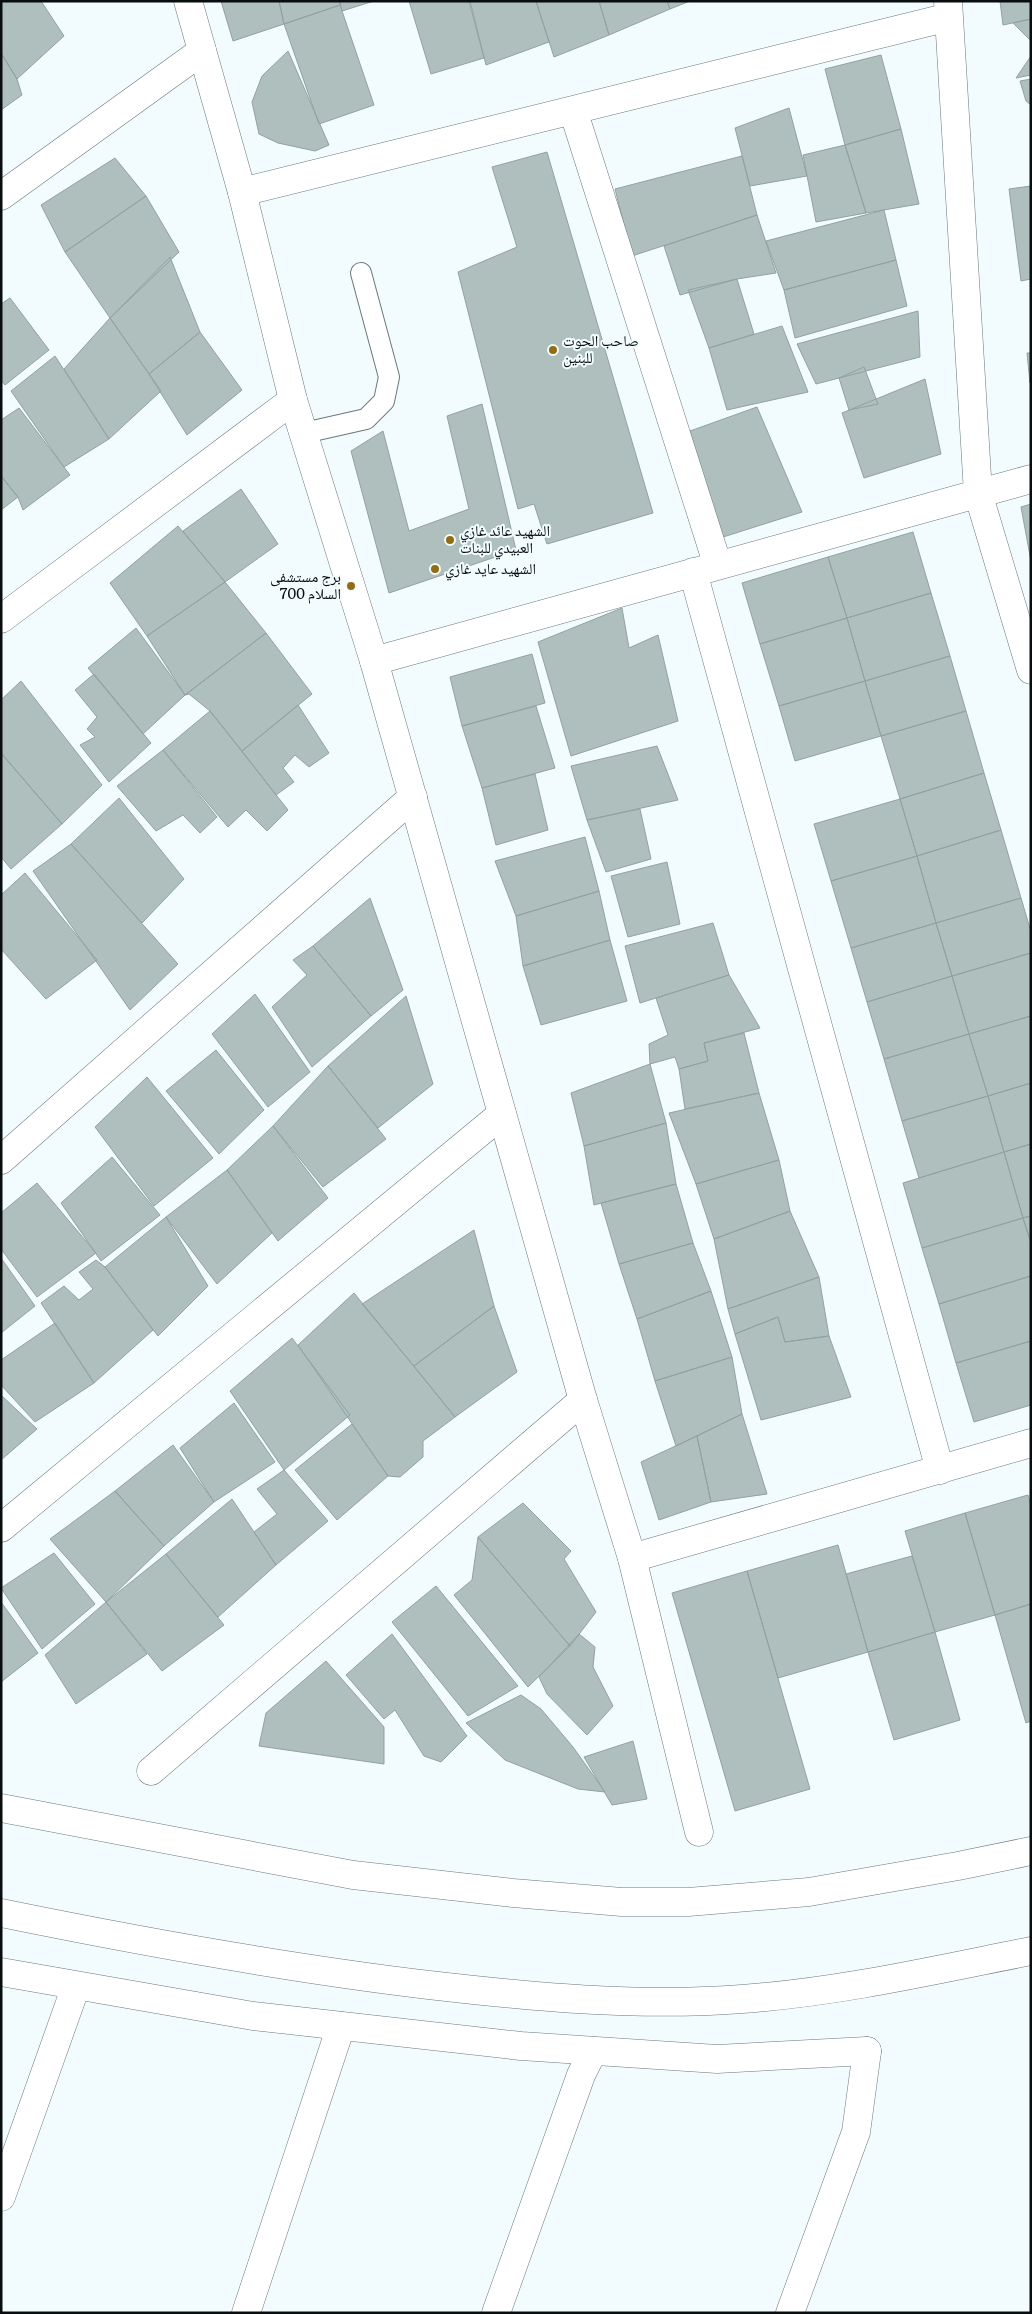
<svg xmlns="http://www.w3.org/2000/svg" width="1032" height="2314" font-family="Literata,'Noto Naskh Arabic',serif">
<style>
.building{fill:#afbfbe;stroke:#92a1a1}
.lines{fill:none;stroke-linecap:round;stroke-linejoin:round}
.service-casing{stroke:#6b787c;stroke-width:22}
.minor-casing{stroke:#6b787c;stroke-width:29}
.tertiary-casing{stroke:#6b787c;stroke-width:29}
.secondary-casing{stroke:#6b787c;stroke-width:29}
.trunk-casing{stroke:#6b787c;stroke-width:29}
.service{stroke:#fff;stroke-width:20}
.minor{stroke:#fff;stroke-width:28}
.tertiary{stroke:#fff;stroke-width:28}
.secondary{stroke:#fff;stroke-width:28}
.trunk{stroke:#fff;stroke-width:28}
.poi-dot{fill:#926d14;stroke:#f2fbfe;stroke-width:2}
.labels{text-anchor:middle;stroke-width:4;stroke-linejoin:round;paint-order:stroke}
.poi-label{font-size:15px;fill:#080d0e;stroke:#f2fbfe;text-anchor:start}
</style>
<rect width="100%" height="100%" fill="#f2fbfe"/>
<path class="building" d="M1,1H41L64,36L17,79L1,53Z
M221,1H279L284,24L233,41Z
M279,1H339L340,5L284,24Z
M340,1H374L342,11Z
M409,1H469L484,58L431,74Z
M470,1H536L549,42L486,65Z
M536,1H599L609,35L554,57Z
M599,1H667L670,9L609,35Z
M667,1H690L670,9Z
M1000,1H1031V19L1003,25Z
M340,5L374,105L319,124L284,24Z
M1031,19V41L1013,23Z
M288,51L329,145L315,151L278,143L259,134L252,102L262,76Z
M1,53L17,79L22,95L1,110Z
M881,55L901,129L845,145L825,69Z
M1031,56V75L1016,78Z
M1031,79V105L1026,101L1020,81Z
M789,108L807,176L750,186L735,128Z
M901,129L919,204L866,213L845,145Z
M845,145L866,213L816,222L803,155Z
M547,152L653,513L547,544L534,504L518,509L458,272L517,247L492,167Z
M742,156L757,215L632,256L615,189Z
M115,158L146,196L65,252L41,205Z
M1031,186V279L1021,281L1009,189Z
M146,196L179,252L110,318L65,252Z
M884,210L896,260L784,290L766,241Z
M757,215L776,273L737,279L680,295L664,246Z
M170,257L200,332L149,374L110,318Z
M896,260L907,306L795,338L784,290Z
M737,279L754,334L709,348L688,290Z
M10,298L49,350L5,385L1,380V304Z
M918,311L920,357L816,384L797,344Z
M110,318L161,391L109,439L64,369Z
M782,326L808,392L727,410L709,348Z
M200,332L242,390L187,435L149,374Z
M1027,353H1031L1030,383Z
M55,356L109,439L64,467L11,391Z
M864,367L878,404L849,410L839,378Z
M925,379L941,454L864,478L842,413Z
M482,404L516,550L389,593L351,451L383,431L409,531L469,509L447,416Z
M757,407L802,512L720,538L690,431Z
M19,408L70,475L23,510L18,497L1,476V420Z
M1,476L18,497L1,510Z
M241,489L278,544L225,582L183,531Z
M1031,504V561L1021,507Z
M178,526L225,582L147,636L110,583Z
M913,532L931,593L847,618L828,557Z
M828,557L847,618L760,644L742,583Z
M225,582L266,633L185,695L147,636Z
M931,593L950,656L865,681L847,618Z
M622,608L629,648L658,635L678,721L571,756L538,642Z
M847,618L865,681L779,706L760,644Z
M136,628L185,695L143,734L88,668Z
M266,633L312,694L242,751L210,711L189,694L185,695Z
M532,654L545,703L462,726L450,677Z
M950,656L966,711L881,736L865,681Z
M94,674L151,743L109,782L80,745L95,737L87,729L97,717L75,690Z
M21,681L102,785L62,824L1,753V700Z
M865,681L881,736L795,761L779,706Z
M298,705L329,753L309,767L295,755L283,768L294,782L276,795L242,751Z
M536,706L555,768L482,788L462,726Z
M210,711L288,810L267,831L246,810L228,827L163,750Z
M966,711L984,773L900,799L881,736Z
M657,746L678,800L587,820L571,766Z
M163,750L217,817L200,833L183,815L156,831L117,786Z
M1,753L62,824L11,869L1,857Z
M984,773L1001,830L917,856L900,799Z
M535,774L548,830L496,845L482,788Z
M119,798L184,879L142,923L71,844Z
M900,799L917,856L831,881L814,824Z
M640,809L651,859L606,872L587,820Z
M1001,830L1021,898L936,923L917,856Z
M585,837L599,891L516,916L495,861Z
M71,844L178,964L130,1010L33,871Z
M917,856L936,923L851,948L831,881Z
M667,862L680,924L628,937L611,876Z
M25,873L97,960L46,999L1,949V895Z
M599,891L610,940L523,966L516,916Z
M370,898L403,990L371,1016L313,946Z
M1021,898L1031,932V953L952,976L936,923Z
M713,923L729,975L640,1003L625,946Z
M936,923L952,976L867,1002L851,948Z
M610,940L627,1001L541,1025L523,966Z
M313,946L371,1016L312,1067L272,1007L307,975L293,960Z
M1031,953V1016L969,1034L952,976Z
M729,975L760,1028L704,1043L708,1061L679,1069L675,1057L650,1064L649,1044L668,1035L656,998Z
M952,976L969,1034L884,1059L867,1002Z
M255,994L310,1072L268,1107L212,1034Z
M406,996L433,1084L378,1128L328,1066Z
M1031,1016V1083L988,1096L969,1034Z
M744,1033L759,1093L685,1109L679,1069L708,1061L704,1043Z
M969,1034L988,1096L902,1121L884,1059Z
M216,1050L264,1110L219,1154L166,1091Z
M650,1064L666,1123L584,1146L571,1093Z
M328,1066L386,1139L323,1187L273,1126Z
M147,1077L213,1158L154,1206L95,1127Z
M1031,1083V1144L1004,1152L988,1096Z
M759,1093L779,1160L696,1184L669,1113Z
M988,1096L1004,1152L919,1178L902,1121Z
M666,1123L676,1184L594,1205L584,1146Z
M273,1126L328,1198L278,1241L227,1170Z
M1031,1144V1216L1023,1218L1004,1152Z
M1004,1152L1023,1218L922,1248L903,1183Z
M112,1157L160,1215L101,1261L61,1203Z
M779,1160L790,1211L714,1239L696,1184Z
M227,1170L272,1233L217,1284L166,1217Z
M37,1183L96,1253L37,1297L1,1249V1213Z
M676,1184L693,1243L619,1264L601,1203Z
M790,1211L819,1277L728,1309L714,1239Z
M1031,1216V1243L1023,1218Z
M166,1217L208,1286L158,1336L105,1267Z
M1023,1218L1031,1243V1276L939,1304L922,1248Z
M474,1230L494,1306L414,1366L362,1304Z
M693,1243L711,1291L637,1319L619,1264Z
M1,1258L35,1306L1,1333Z
M96,1260L105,1267L153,1330L94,1383L41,1303L64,1286L79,1300L93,1289L79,1272Z
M1031,1276V1341L956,1363L939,1304Z
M819,1277L829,1336L785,1342L778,1317L735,1334L728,1309Z
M711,1291L732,1357L655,1381L637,1319Z
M354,1293L455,1417L423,1441V1457L400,1477L388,1476L298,1345Z
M494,1306L517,1372L455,1417L414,1366Z
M778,1317L785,1342L829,1336L851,1397L761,1420L735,1334Z
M55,1323L94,1383L35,1422L1,1385V1360Z
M292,1338L350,1415L284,1470L230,1391Z
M1031,1341V1405L974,1422L956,1363Z
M732,1357L742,1414L676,1446L655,1381Z
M1,1395L37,1429L1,1460Z
M234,1403L275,1462L214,1502L180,1448Z
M742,1414L767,1494L711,1502L697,1436Z
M352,1424L388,1476L337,1520L295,1470Z
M697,1436L711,1502L659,1520L641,1462Z
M173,1445L214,1502L164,1546L115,1491Z
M284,1470L328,1521L276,1565L254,1532L277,1514L257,1489Z
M115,1491L164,1546L106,1602L50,1539Z
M1028,1495L1031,1506V1604L995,1615L965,1513Z
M232,1499L276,1565L218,1617L166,1554Z
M523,1503L571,1551L564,1559L596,1612L570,1646L478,1537Z
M965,1513L995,1615L935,1632L905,1531Z
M478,1537L570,1646L528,1687L454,1595L472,1580Z
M838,1545L868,1652L778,1678L747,1571Z
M54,1553L95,1604L42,1649L1,1588Z
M166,1554L224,1625L162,1671L106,1602Z
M912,1556L935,1632L868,1652L846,1574Z
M747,1571L810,1789L735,1811L672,1593Z
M436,1586L518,1686L468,1716L392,1622Z
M1,1602L38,1653L1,1682Z
M106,1602L147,1654L76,1704L45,1655Z
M1031,1604V1721L1026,1723L995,1615Z
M935,1632L960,1720L894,1740L868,1652Z
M392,1634L467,1736L441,1762L424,1756L395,1710L384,1719L346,1675Z
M579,1634L595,1647L593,1667L613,1706L587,1735L547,1694L539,1677Z
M326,1661L384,1727V1764L259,1746L266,1713Z
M521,1695L541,1709L573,1747L605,1792L578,1789L505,1760L466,1723Z
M633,1741L647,1799L612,1805L584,1757Z"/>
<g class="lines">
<g class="service-casing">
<path id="service" d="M304,433L366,419L384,401L389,377L361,273"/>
</g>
<g class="minor-casing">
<path id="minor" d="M948,1L978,493L1031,670
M573,110L718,566
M242,192L949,17
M1,196L202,51
M693,572L940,1470
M1,619L293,400
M374,661L1031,479
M1,1160L413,797
M1,1528L502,1114
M632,1558L1031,1443
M151,1771L583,1400
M1,2197L76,1986
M246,2313L341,2026
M496,2313L581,2075L593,2051
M790,2313L856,2132L867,2051"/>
</g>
<g class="tertiary-casing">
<path id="tertiary" d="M188,1L242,192L293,400L374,661L583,1400L632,1558L699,1832"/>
</g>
<g class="secondary-casing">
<path id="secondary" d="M1,1972L253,2016L521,2046L717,2059L867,2051"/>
</g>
<g class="trunk-casing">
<path id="trunk" d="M1,1808L353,1875L513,1893L622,1902H688L809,1892L958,1866L1031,1851
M1,1913C143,1942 286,1968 429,1985C532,1997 638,2007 742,1999C840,1992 935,1970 1031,1951"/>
</g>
<use href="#service" class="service"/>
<use href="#minor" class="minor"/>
<use href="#tertiary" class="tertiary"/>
<use href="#secondary" class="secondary"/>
<use href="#trunk" class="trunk"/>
</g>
<g class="poi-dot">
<circle cx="553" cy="350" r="5"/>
<circle cx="450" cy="540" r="5"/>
<circle cx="435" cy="569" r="5"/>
<circle cx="351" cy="586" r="5"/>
</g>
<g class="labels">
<g class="poi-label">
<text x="563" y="346">صاحب الحوت<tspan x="563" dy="17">للبنين</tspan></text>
<text x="460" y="536">الشهيد عائد غازي<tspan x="460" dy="17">العبيدي للبنات</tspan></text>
<text x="445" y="574">الشهيد عايد غازي</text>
<text x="341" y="582" text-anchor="end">برج مستشفى<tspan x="341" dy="17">السلام 700</tspan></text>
</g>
</g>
<rect width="1032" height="2314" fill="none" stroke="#080d0e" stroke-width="5"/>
</svg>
